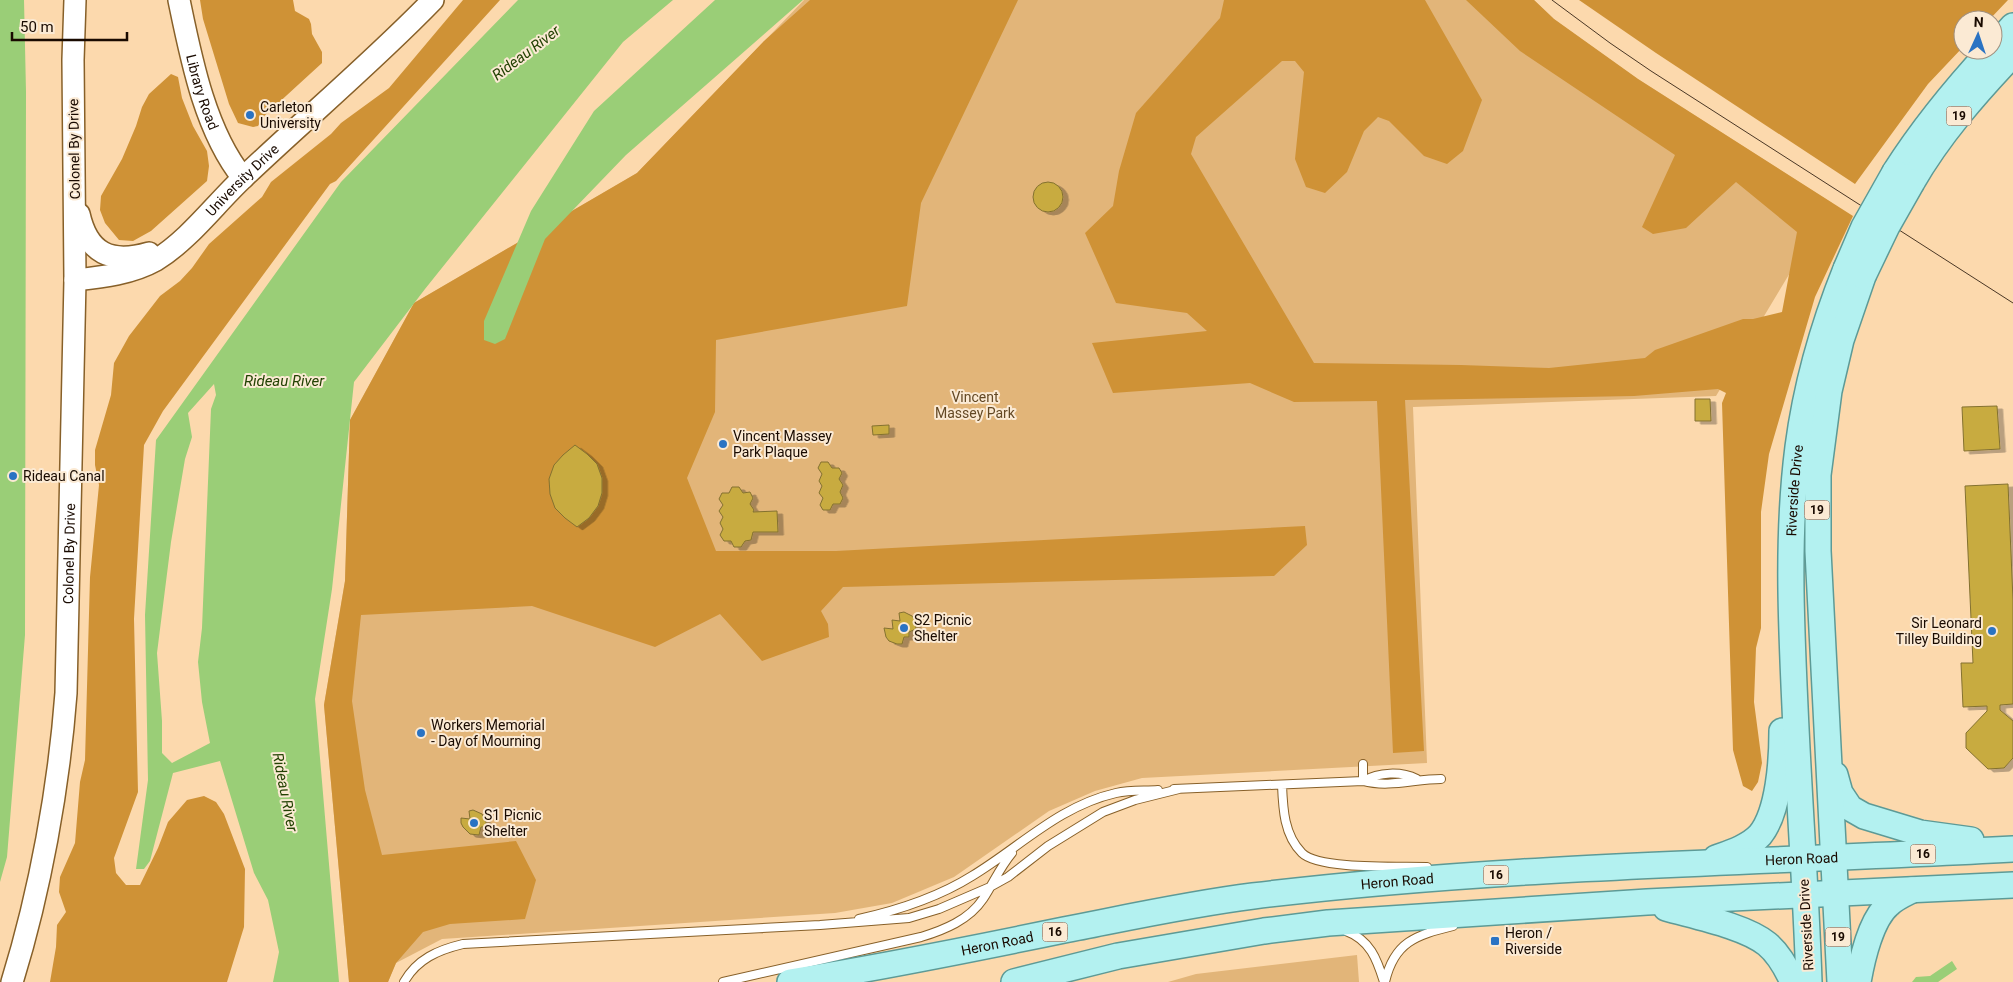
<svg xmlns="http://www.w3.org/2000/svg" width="2013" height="982" font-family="Roboto,sans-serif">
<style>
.green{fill:#e2b579}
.forest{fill:#cf9236}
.water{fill:#9ace77;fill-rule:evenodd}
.building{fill:#c8ab41;stroke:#837130;filter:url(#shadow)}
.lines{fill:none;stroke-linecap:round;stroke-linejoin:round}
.lane-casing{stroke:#876029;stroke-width:10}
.secondary-casing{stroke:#876029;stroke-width:24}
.primary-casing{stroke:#5d9a96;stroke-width:28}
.lane{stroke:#fff;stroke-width:8}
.secondary{stroke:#fff;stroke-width:21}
.primary{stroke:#b3f1f0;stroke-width:25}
.tram{stroke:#4a3725;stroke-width:1}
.primary-bridge-casing{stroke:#5d9a96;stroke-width:28;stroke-linecap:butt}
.primary-bridge{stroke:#b3f1f0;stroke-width:25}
.poi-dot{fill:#2a73c3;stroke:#fbead4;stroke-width:2}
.labels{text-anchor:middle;stroke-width:4;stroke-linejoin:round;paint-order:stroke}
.shield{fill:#fbead4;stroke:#5d4d40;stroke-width:1}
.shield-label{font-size:12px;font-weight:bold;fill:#190a00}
.street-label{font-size:14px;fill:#190a00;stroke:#fbead4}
.poi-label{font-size:14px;fill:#190a00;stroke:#fbead4;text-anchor:start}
.park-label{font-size:14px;fill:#634824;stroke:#fbead4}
.water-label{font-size:15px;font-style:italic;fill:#234203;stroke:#fbead4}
</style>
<defs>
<filter id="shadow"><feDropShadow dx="5.5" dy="3" stdDeviation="0" flood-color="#0004"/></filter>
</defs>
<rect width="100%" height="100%" fill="#fcd9ad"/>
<path class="green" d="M804,0H1534L1554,19L1638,79L1832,203L1716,396L1413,407L1427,763L1142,778L1095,791L1049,811L954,877L892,903L835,913L442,939L396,963L388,982H349L324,705L345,581L350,420L414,303L637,173Z
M1357,955L1359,982H1168L1196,974Z"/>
<path class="forest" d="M200,0H293L295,11L309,19L311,24L312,34L322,52V63L263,117L258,126L253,127L238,123L229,104L203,19Z
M463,0H500L336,181L330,184L163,411L144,445L134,619L138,792L114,858L116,873L126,885H140L158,848L168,822L187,800L204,796L216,802L224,814L245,869L244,927L227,982H50L56,947L57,925L66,912L59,892L60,877L75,843L80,782L85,760L90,577L99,485L95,465V450L111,395L114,363L129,336L160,296L180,281L192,268L209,244L262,197L271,182L331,134L341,123L389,88Z
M810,0H1018L921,203L907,306L716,340L715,412L687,478L716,551H836L1305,526L1307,545L1274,576L843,587L821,611L828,624L829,637L762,661L720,614L655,647L532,606L361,615L352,701L365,790L382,855L516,841L536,880L525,919L450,924L423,932L396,963L388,982H349L324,705L345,581L350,420L414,303L637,173L764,41Z
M1224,0H1425L1482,100L1463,151L1447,164L1424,156L1389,121L1378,117L1364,131L1347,172L1325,193L1306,187L1295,159L1304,72L1295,61H1282L1196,137L1191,154L1314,363L1461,365L1549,368L1645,358L1655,350L1743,319H1753L1782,312L1797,232L1736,182L1686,228L1653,234L1642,227L1675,155L1520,51L1466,0H1534L1554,19L1638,79L1853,216L1815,297L1769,454L1761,512V628L1756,648L1754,702L1762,763L1758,782L1752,791L1743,786L1733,750L1722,403L1726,393L1718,389L1634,396L1405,400L1424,751L1393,753L1377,401L1294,402L1250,383L1113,393L1092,343L1207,331L1187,313L1116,303L1085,233L1113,206L1119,171L1136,113L1220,18Z
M1579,0H2008L1989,20H1963V47L1928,84L1855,184L1656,53Z
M171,74L178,77L182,98L193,126L207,151L209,166L207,181L151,231L133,241L119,240L105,223L100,210L101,196L122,159L136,126L142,107L149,94Z"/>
<path class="water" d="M0,0H24L26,92L25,635L7,857L0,882Z
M518,0H673L623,42L425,289L354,382L332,589L315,699L339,982H273L279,952L268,900L254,873L220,761L173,773L150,861L144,869H136L148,780L145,615L156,440L341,182ZM214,384L216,395L211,409L202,628L198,662L202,702L210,743L172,763L162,753V721L157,653L171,542L185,459L192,437L188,413Z
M715,0H803L626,155L545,239L505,339L495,344L484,340V321L531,211L594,111Z
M1952,961L1957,969L1938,982H1912L1916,977L1930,976Z"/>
<path class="building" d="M1033 197a15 15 0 1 1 30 0a15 15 0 1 1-30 0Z
M1695,399H1710L1711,421H1695Z
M1997,406L2000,449L1964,451L1962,407Z
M889,425V434L873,435L872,426Z
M575,445L587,454L597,464L602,478V493L598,506L589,518L577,527L565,518L555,508L550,494L549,479L554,465L563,455Z
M821,462H828L832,468H839L842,473L839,479L843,485L840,492L843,498L840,504H833L830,510H823L820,505L823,498L819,493L822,486L819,481L822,474L818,468Z
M2008,484L2013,600V704L2000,705V710L2013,721V758L2004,768L1988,769L1966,748V733L1987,711V706L1963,707L1961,663H1973L1965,486Z
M732,487H739L743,493L750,492L753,498L750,504L754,510L753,512L777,511L778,532H753L751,540L745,541L741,547H734L731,541H724L720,535L723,529L720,523L723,517L719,511L723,505L719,499L722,493H729Z
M904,612L912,616L915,620L916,629L909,632V637H904L902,644H897L889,641L886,637L884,628L893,629L892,620L900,621L899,613Z
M473,810L482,814L486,822V827H481L479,835L470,834L463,827L461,823V818L470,819L469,811Z"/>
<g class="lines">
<g class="lane-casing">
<path id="lane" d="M1363,764V781
M1363,781C1379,772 1401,771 1417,779
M1282,785C1283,809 1284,835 1302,853C1319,870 1401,866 1427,867
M1174,789L1363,781C1389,788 1415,779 1441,779
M859,919C899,910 937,898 972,876C1020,847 1059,806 1116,793C1130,790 1144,791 1158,790
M1346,931C1370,940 1377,959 1384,982
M404,982C417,959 438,950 463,944L820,925L909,918L939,909L990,887L1008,877L1048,846L1103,812L1135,800L1179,789
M723,982L921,937C944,930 969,920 983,899C993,884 1000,867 1012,853
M1385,982C1394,942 1416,935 1453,926"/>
</g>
<g class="secondary-casing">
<g id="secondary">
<path id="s1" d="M179,0C191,58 205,131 243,178"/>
<path d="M79,214C88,254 111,264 149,253"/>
<path id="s2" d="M75,280C102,277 131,274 156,260C189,240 216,203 244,177C306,118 373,62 433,0"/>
<path id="s3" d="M12,982C40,892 59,787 66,693L75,280L73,60L75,0"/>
</g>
</g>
<g class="primary-casing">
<g id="primary">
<path d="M1993,48L2013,26"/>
<path d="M1895,172C1923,128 1956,88 1991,50"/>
<path d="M1912,182C1939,135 1976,93 2013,54"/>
<path d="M1835,775L1840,793L1850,808L1864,816L1920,833L1971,840"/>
<path d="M1716,858C1730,853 1749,847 1760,835C1779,812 1782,760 1782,731"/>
<path d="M1666,908C1694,916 1745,926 1767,944C1778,953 1787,969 1793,982"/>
<path id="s4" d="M790,982C882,967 972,949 1064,930C1126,918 1189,904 1253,896C1505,865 1760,863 2013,849"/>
<path d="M1014,982L1118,956L1264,931L1328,923L1647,902L2013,885"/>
<path id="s5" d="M1809,982C1806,890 1799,799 1795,707C1791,621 1787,533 1798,447C1806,386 1823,326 1846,269"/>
<path d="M1840,982L1818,551V475L1829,391L1841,340L1863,276"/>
<path d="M1858,982C1862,959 1871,919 1889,904C1895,898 1904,894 1912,890"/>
</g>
</g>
<use href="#lane" class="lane"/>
<use href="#secondary" class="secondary"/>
<use href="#primary" class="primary"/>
<path class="tram" d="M1552,0L1610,43L1651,71L2013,303"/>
<g class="primary-bridge-casing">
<path id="primary-bridge" d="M1846,269L1864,227L1895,172
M1863,276L1887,226L1912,182"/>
</g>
<use href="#primary-bridge" class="primary-bridge"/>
</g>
<g class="poi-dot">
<circle cx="250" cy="115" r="5"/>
<circle cx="723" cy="444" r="5"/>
<circle cx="13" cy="476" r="5"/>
<circle cx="904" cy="628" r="5"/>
<circle cx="1992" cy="631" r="5"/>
<circle cx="421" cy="733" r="5"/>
<circle cx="474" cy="823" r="5"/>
<rect x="1490" y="936" width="10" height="10" rx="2.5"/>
</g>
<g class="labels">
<g class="shield">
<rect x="1946.5" y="106.5" width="25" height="19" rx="4"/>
<rect x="1804.5" y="500.5" width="25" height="19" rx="4"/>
<rect x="1910.5" y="844.5" width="25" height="19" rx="4"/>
<rect x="1483.5" y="865.5" width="25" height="19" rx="4"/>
<rect x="1042.5" y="922.5" width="25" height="19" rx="4"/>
<rect x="1825.5" y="927.5" width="25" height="19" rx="4"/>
</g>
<g class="shield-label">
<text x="1959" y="120">19</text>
<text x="1817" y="514">19</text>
<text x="1923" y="858">16</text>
<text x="1496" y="879">16</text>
<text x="1055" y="936">16</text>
<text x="1838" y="941">19</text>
</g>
<g class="street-label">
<text dy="5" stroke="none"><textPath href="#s1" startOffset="95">Library Road</textPath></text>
<text transform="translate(74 149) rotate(-91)" y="5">Colonel By Drive</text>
<text dy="5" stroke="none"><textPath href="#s2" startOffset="202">University Drive</textPath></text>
<text dy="5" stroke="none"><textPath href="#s5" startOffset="492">Riverside Drive</textPath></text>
<text dy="5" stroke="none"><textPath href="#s3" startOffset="434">Colonel By Drive</textPath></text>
<text dy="5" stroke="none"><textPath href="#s4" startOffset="1021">Heron Road</textPath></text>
<text dy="5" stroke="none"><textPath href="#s4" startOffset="616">Heron Road</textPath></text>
<text transform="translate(1806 925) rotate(-93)" y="5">Riverside Drive</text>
<text dy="5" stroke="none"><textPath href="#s4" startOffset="211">Heron Road</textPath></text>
</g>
<g class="poi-label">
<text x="260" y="112">Carleton<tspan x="260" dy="16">University</tspan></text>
<text x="733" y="441">Vincent Massey<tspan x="733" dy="16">Park Plaque</tspan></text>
<text x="23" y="481">Rideau Canal</text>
<text x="914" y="625">S2 Picnic<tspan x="914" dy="16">Shelter</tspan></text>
<text x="1982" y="628" text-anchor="end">Sir Leonard<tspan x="1982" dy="16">Tilley Building</tspan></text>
<text x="431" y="730">Workers Memorial<tspan x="431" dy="16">- Day of Mourning</tspan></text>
<text x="484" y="820">S1 Picnic<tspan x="484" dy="16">Shelter</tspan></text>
<text x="1505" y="938">Heron /<tspan x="1505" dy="16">Riverside</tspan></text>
</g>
<g class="park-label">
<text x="975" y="402">Vincent<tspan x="975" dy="16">Massey Park</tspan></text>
</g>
<g class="water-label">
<text transform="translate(526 53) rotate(-37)" y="5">Rideau River</text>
<text x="284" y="386">Rideau River</text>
<text transform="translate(285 792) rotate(79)" y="5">Rideau River</text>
</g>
</g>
<g transform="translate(1978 35) rotate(3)"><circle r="24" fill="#fbead4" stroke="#a1907f"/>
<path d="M0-4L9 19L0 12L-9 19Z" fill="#2a73c3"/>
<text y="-8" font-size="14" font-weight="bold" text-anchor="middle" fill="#190a00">N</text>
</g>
<path d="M12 32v8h115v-8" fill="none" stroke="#190a00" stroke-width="2.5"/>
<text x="20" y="32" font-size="15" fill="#190a00" stroke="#fbead4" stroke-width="4" paint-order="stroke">50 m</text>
</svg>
